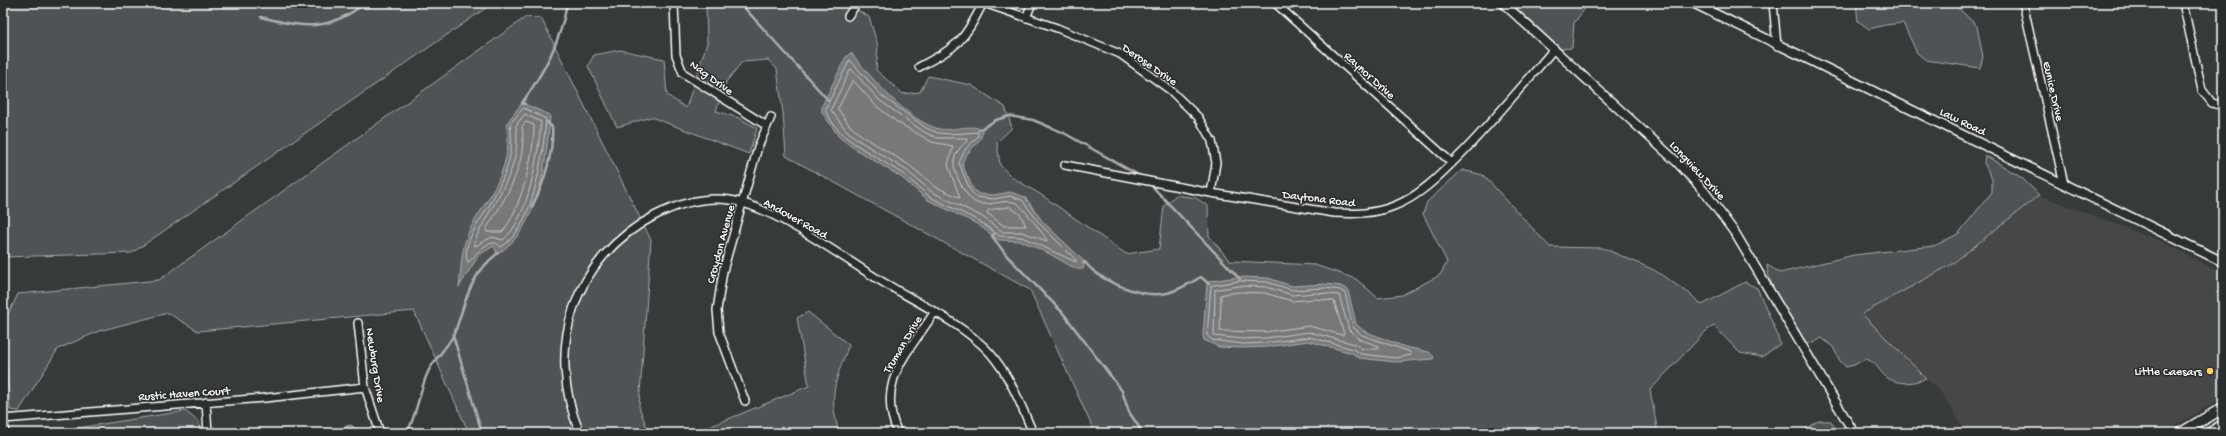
<svg xmlns="http://www.w3.org/2000/svg" width="2226" height="436" font-family="'Gochi Hand',sans-serif">
<style>
.built{fill:#444748}
.green{fill:#505354;stroke:#a8a9aa}
.water{fill:#767879;stroke:#adaeaf}
.lines{fill:none;stroke-linecap:round;stroke-linejoin:round}
.shore{stroke:#c8c9c9;stroke-width:1}
.stream{stroke:#adaeaf;stroke-width:2.5}
.minor-casing{stroke:#fff;stroke-width:10}
.tertiary-casing{stroke:#fff;stroke-width:11}
.primary-casing{stroke:#fff;stroke-width:13}
.minor{stroke:#2a2d2e;stroke-width:7}
.tertiary{stroke:#2a2d2e;stroke-width:8}
.primary{stroke:#2a2d2e;stroke-width:10}
.poi-dot{fill:#ffd166;stroke:#2a2d2e;stroke-width:1.5}
.labels{text-anchor:middle;stroke-width:3;stroke-linejoin:round;paint-order:stroke}
.street-label{font-size:12px;fill:#fff;stroke:#2a2d2e}
.poi-label{font-size:12px;fill:#fff;stroke:#2a2d2e;text-anchor:end}
</style>
<rect width="100%" height="100%" fill="#373a3b"/>
<filter id="ink" filterUnits="userSpaceOnUse"><feTurbulence type="fractalNoise" baseFrequency=".025" numOctaves="2"/><feDisplacementMap in="SourceGraphic" scale="8" xChannelSelector="R" yChannelSelector="G"/><feConvolveMatrix kernelMatrix="1 2 1 2 8 2 1 2 1" color-interpolation-filters="sRGB"/></filter>
<g filter="url(#ink)">
<path class="built" d="M2039,195L2161,241L2223,274V397L2164,433H1967L1942,394L1861,315L1952,264Z"/>
<path class="green" d="M3,3H493L132,253L3,257Z
M706,3H845L869,17L878,46L876,70L903,94L920,92L928,76L971,85L1005,107L1012,128L997,142L1000,165L1013,178L1040,194L1126,254L1159,249L1164,206L1176,195L1196,198L1208,206L1209,236L1230,261L1315,265L1356,279L1378,298L1402,295L1440,275L1447,262L1423,214L1427,202L1462,170L1483,175L1550,247L1603,248L1654,270L1690,294L1702,305L1745,282L1757,288L1776,331L1780,344L1762,357L1740,353L1714,326L1707,330L1650,390L1658,433H1095L1030,290L786,156L783,113L777,69L768,60L742,62L726,82L716,111L739,118L757,128L749,154L651,117L617,127L588,66L594,55L620,50L664,59L667,95L686,108L707,43Z
M1511,3H1589L1574,23L1572,48L1561,49Z
M1856,3H1953L1977,26L1983,57L1980,68L1926,60L1917,53L1903,23L1885,25L1869,29L1858,21Z
M526,17L541,18L651,240L639,407L649,433H469L414,311L198,331L168,313L99,331L58,349L19,411L10,410L3,325L18,294L159,280Z
M1985,155L2022,178L2039,195L1952,264L1862,314L1926,378C1914,384 1897,385 1886,377C1878,370 1876,361 1865,359L1854,365L1846,367L1840,361L1833,347L1822,338L1813,343L1804,342C1792,321 1768,289 1767,265L1780,273L1854,255L1934,246L1958,234L1992,192V179L1984,163Z
M808,312L849,345C835,381 828,395 839,433H694L809,386L797,318Z
M185,411L199,422L200,433H72L71,429Z
M1818,421H1831L1838,433H1799Z"/>
<path class="water" d="M851,53C872,78 906,120 939,129C952,132 974,122 983,131C981,144 966,150 962,164L973,189L979,194L994,195L1010,192L1025,197L1043,222L1085,262L1083,269H1076L1048,253L1021,241L999,240L977,224L928,200L901,177L852,147L839,137L822,112V106L846,57Z
M522,103L550,115C547,160 539,230 497,254L494,246L479,255L459,287C461,272 461,253 466,239C470,226 478,216 485,204C500,181 513,151 506,124Z
M1239,277L1268,278L1292,286L1325,284L1341,286L1348,290L1356,324L1364,331L1405,347L1429,352L1434,357L1433,359L1396,362L1359,358L1352,353L1308,341L1266,347L1243,348L1219,347L1204,340L1203,335L1207,283L1210,281Z
M351,425L362,433H333L346,426Z"/>
<g class="lines">
<path class="shore" d="M850,60L882,96L926,128L938,133L950,134L978,132V136L965,150L959,163L970,190L976,197L994,199L1010,196L1022,200L1040,224L1076,260V262L1022,237L1000,236L979,221L930,197L903,174L855,144L842,134L834,125L826,112V108Z
M851,69L879,100L924,132L937,138H966L967,141C961,146 955,153 954,161C952,171 967,200 977,203C990,207 1005,198 1017,203C1021,205 1047,238 1047,241L1022,232H1003L981,216L932,192L906,170L858,140L846,130L831,110Z
M853,80L875,105L897,122L932,142L953,146L948,165L960,198L936,187L909,165L861,135L850,126L838,109Z
M524,108L546,119C543,154 534,228 501,247L496,243C482,242 476,257 468,262C460,246 481,219 489,206C496,193 504,178 508,164C512,150 512,138 510,124Z
M525,114L541,122C538,154 529,219 503,240L492,237L475,246L474,243C490,203 523,172 516,126Z
M526,122L534,125C535,152 520,213 502,232H487L486,229C505,200 528,164 522,127Z
M1010,207L1020,214L1026,226H1004L987,213L989,210Z
M1239,281L1267,282L1292,290L1325,288L1340,290L1345,293L1353,327L1362,335L1410,352L1411,355L1396,358L1361,354L1353,349L1309,337L1266,343L1243,344L1212,340L1207,335L1211,286Z
M1239,286L1266,287L1292,295L1316,293L1339,295L1349,330L1359,339L1379,346V349H1362L1355,344L1309,332L1266,338L1243,339L1214,336L1215,290Z
M1240,292L1265,293L1292,301L1316,299L1334,301L1344,334L1342,335L1309,326L1265,332L1220,331L1221,295Z"/>
<path class="stream" d="M740,3L828,100
M261,17C304,28 328,32 365,3
M525,104L522,103C544,72 561,41 567,3
M979,130L996,120L1009,116L1033,120L1064,133L1142,177
M1150,184L1240,279
M532,206C544,186 554,149 552,127L547,122
M994,234L992,236L1007,256L1063,313L1122,391L1129,412L1143,433
M1083,263L1085,262C1099,281 1143,299 1167,293C1179,290 1190,283 1201,277L1209,284
M453,335L482,433
M407,433C417,414 419,392 428,372C435,357 451,345 456,329C467,297 470,275 498,253"/>
<g class="minor-casing">
<path id="minor" d="M674,3L676,55L683,73L767,126
M984,3L1057,28L1120,54L1170,90L1198,117L1212,141L1216,163L1211,193
M1275,3L1452,163
M1773,3L1777,46
M2023,3L2064,184
M2183,3L2202,90L2212,103L2223,106
M848,16L857,3
M1026,18L1032,3
M919,67C958,46 963,43 983,3
M1065,165L1211,193L1334,213C1354,214 1374,214 1394,206C1421,196 1443,172 1463,152C1495,119 1524,84 1554,49
M358,323L365,387L380,433
M745,401L719,332L717,310L723,271L758,147L771,117
M206,402L208,433
M3,415L5,433
M3,419L265,398L365,387
M580,433C544,348 573,258 656,215C678,204 704,196 730,200C775,207 840,256 881,281C913,300 965,325 990,353C1010,376 1021,405 1033,433
M898,433C875,383 908,353 934,313"/>
</g>
<g class="tertiary-casing">
<path id="tertiary" d="M1503,3L1677,162L1704,191L1735,233L1854,433
M1693,3L2223,262"/>
</g>
<g class="primary-casing">
<path id="primary" d="M2181,433L2223,408
M2210,433L2223,425"/>
</g>
<use href="#minor" class="minor"/>
<use href="#tertiary" class="tertiary"/>
<use href="#primary" class="primary"/>
</g>
</g>
<circle class="poi-dot" cx="2210" cy="371" r="4"/>
<g class="labels">
<g class="street-label">
<text transform="translate(1150 64) rotate(35)" y="4">Derose Drive</text>
<text transform="translate(1370 75) rotate(42)" y="4">Raynor Drive</text>
<text transform="translate(712 77) rotate(36)" y="4">Nag Drive</text>
<text transform="translate(2054 91) rotate(77)" y="4">Eunice Drive</text>
<text transform="translate(1963 121) rotate(26)" y="4">Law Road</text>
<text transform="translate(1698 170) rotate(47)" y="4">Longview Drive</text>
<text transform="translate(1319 198) rotate(7)" y="4">Daytona Road</text>
<text transform="translate(796 218) rotate(29)" y="4">Andover Road</text>
<text transform="translate(720 244) rotate(-75)" y="4">Croydon Avenue</text>
<text transform="translate(902 344) rotate(-59)" y="4">Truman Drive</text>
<text transform="translate(376 365) rotate(81)" y="4">Newburg Drive</text>
<text transform="translate(184 393) rotate(-4)" y="4">Rustic Haven Court</text>
</g>
<g class="poi-label">
<text x="2202" y="375">Little Caesars</text>
</g>
</g>
<rect width="2226" height="436" fill="none" stroke="#2a2d2e" stroke-width="16"/>
<rect x="8" y="8" width="2210" height="420" fill="none" stroke="#fff" stroke-width="1.5" filter="url(#ink)"/>
</svg>
